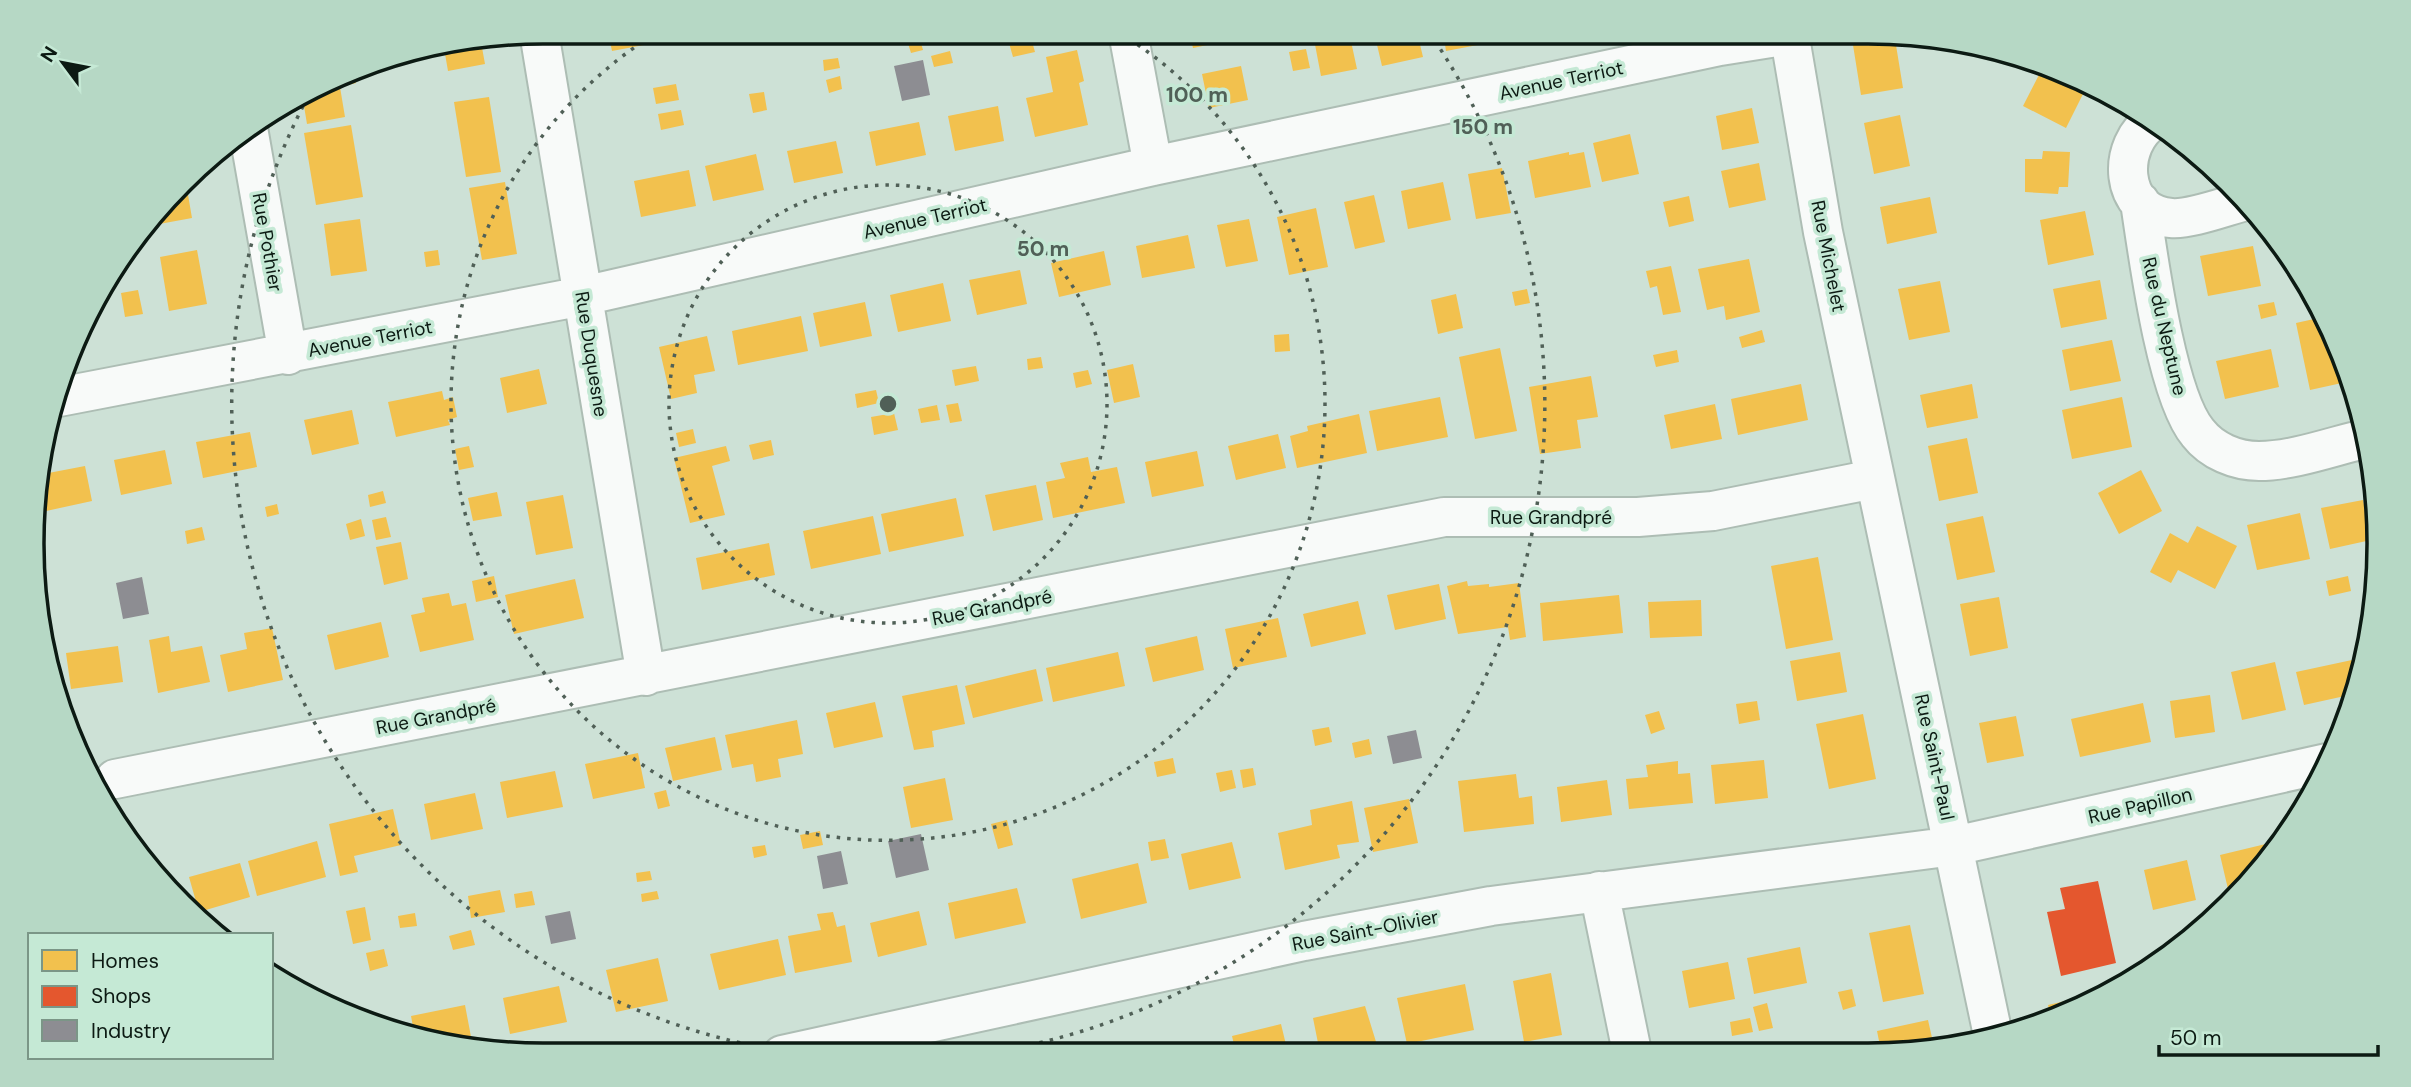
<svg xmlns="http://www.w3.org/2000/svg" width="2411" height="1087" font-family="'DM Sans',sans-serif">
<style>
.homes{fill:#f2c14e}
.shops{fill:#e4572e}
.industry{fill:#8d8d92}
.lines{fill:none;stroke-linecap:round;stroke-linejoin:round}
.minor-casing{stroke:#adbdb4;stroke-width:42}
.minor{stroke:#f8faf9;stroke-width:38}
.ring{fill:none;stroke:#506057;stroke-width:3.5;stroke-dasharray:3.5 7}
.labels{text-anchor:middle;stroke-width:7;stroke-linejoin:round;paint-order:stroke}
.street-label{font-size:19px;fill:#0c1a13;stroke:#c5e9d5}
.rim{fill:none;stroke:#0c1a13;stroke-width:3.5}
.centre{fill:#506057;stroke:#c5e9d5;stroke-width:3.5}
.ring-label{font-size:21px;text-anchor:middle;font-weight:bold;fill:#506057;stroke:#c5e9d5;stroke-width:7;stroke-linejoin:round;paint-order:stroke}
</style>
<rect width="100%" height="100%" fill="#cde1d6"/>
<path class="homes" d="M608,32H663L665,41L612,51Z
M944,32H963L964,36L947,40Z
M1189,32H1235L1236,39L1193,48Z
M1327,32H1349L1357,69L1321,76L1313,34Z
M1374,32H1417L1423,57L1382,66Z
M1443,32H1481L1483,44L1446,51Z
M1508,32H1540V33L1510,39Z
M919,36L923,50L911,53L907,40Z
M1031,38L1035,52L1013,57L1009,43Z
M1895,39L1903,88L1861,95L1853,45Z
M481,42L485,64L448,71L444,48Z
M1306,49L1310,68L1293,71L1289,52Z
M1077,50L1084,81L1079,83L1088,125L1035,137L1026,98L1053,92L1046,57Z
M950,51L953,63L934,67L931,56Z
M838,58L840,68L824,71L823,60Z
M2044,65L2088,84L2066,128L2023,106Z
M1241,66L1248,100L1209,108L1202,74Z
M354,70L356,83L340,87L345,117L307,124L302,94Z
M840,76L842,89L829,93L826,80Z
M676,84L679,100L656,104L653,88Z
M764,92L767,110L753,113L749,94Z
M489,97L501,172L466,177L454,102Z
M998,106L1004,141L955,151L948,116Z
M1752,108L1759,143L1722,150L1716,116Z
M681,110L684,125L661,130L658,114Z
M1900,115L1910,166L1874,174L1864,123Z
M919,122L926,155L876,166L869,132Z
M351,125L363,197L316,205L304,133Z
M1630,134L1639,174L1602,182L1593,143Z
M836,141L843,173L794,183L787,151Z
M2043,151L2070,152L2068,187H2059L2058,194L2025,192V159H2042Z
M1569,152V155L1584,152L1591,187L1535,198L1528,161Z
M756,154L764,190L713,201L705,166Z
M1759,163L1766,200L1729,208L1721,171Z
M1502,168L1511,213L1476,219L1468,174Z
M689,170L696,206L641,217L634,181Z
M505,182L517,254L482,260L469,188Z
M1443,182L1451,220L1408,229L1401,191Z
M186,183L192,218L154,225V222Z
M1374,195L1385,242L1355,249L1344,202Z
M1689,196L1694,221L1669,227L1663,202Z
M1930,197L1937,233L1887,244L1880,207Z
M1316,208L1328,267L1289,275L1277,217Z
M2085,211L2094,255L2048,265L2040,220Z
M360,219L367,271L331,276L324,224Z
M1249,219L1258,261L1226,267L1217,225Z
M1188,235L1195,268L1142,278L1136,246Z
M2253,246L2261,286L2208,296L2200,256Z
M197,250L207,304L169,311L160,257Z
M438,250L440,265L426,267L424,252Z
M1104,251L1111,285L1059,297L1051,263Z
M1749,259L1760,312L1726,320L1724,306L1707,310L1698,269Z
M1671,266L1681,312L1663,315L1657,286L1650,288L1646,271Z
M1020,270L1027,304L977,315L969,280Z
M2100,280L2107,319L2061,328L2053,289Z
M1940,281L1950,332L1909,340L1898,289Z
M943,283L951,321L898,332L890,295Z
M1527,289L1530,303L1515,306L1512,292Z
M138,290L143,314L125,317L121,293Z
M1456,294L1463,328L1438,334L1431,300Z
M865,302L872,336L820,347L813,313Z
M2274,302L2277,315L2261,319L2258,305Z
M801,316L808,351L738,365L732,331Z
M2323,317L2328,341L2336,339L2351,381L2310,390L2296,323Z
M1762,330L1765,342L1742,348L1739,337Z
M1289,334L1290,351L1275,352L1274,335Z
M707,336L715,371L694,375L697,393L671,399L659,347Z
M2112,340L2121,381L2070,391L2062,350Z
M1500,348L1517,431L1475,439L1459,357Z
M2271,349L2279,387L2225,399L2216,361Z
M1677,350L1679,362L1656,367L1653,355Z
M1041,357L1043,368L1028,370L1027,359Z
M1133,364L1140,397L1114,403L1107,370Z
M976,366L979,381L955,386L952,370Z
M539,369L547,404L507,413L500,378Z
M1088,370L1092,384L1076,388L1073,373Z
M1591,376L1598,417L1577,420L1581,448L1540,454L1529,387Z
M1801,384L1808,420L1738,435L1731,399Z
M1972,384L1978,418L1927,428L1920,395Z
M876,390L879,403L857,408L855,394Z
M442,391L444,400L453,397L457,417L448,420L450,425L396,437L388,402Z
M1440,397L1448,437L1377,451L1369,411Z
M2122,397L2132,447L2072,459L2062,410Z
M958,403L962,421L950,423L946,405Z
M1715,404L1722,439L1671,449L1664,415Z
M937,405L940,420L921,423L918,409Z
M352,410L359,444L312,455L304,420Z
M894,413L898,430L874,435L871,417Z
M1359,414L1367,453L1297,468L1290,436L1308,431L1307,426Z
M693,429L696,443L679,447L676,433Z
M250,432L257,467L203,478L196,442Z
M1278,434L1286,468L1236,480L1228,446Z
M1967,438L1978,493L1939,501L1928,446Z
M771,440L774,455L753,460L749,445Z
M469,446L474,467L459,470L455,449Z
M726,446L730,461L712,466L725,515L690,523L674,458Z
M165,450L172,484L121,495L114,460Z
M1197,451L1204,486L1152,497L1145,462Z
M1088,457L1091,472L1117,467L1125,503L1053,518L1046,482L1065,478L1060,463Z
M85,466L92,501L37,513L38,475Z
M2141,470L2162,511L2119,534L2098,493Z
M1036,485L1043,520L993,531L985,495Z
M383,491L386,503L370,507L368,495Z
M497,492L502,516L473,521L468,498Z
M563,495L573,548L536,555L526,502Z
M956,498L964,536L889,552L881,514Z
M2363,500L2371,540L2330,549L2321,508Z
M277,504L279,514L267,517L265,507Z
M2300,513L2310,559L2257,570L2247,525Z
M873,516L881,554L811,569L803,531Z
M1983,516L1995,572L1957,580L1946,524Z
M386,517L391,537L376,540L372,520Z
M361,519L365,536L350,540L346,524Z
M2197,526L2237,546L2215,589L2178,570L2171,583L2150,572L2170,533L2188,543Z
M202,527L205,540L187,544L185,531Z
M401,542L408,579L384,585L376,547Z
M769,543L775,575L702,590L696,558Z
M1818,557L1833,640L1786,649L1771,566Z
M494,576L498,597L476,602L472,581Z
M2348,576L2351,591L2329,596L2326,581Z
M575,579L584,618L514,634L505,595Z
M1467,581L1468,586L1489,584V587L1519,583L1526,637L1510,640L1508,627L1458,634L1447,586Z
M1439,584L1446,619L1395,630L1387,595Z
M449,593L452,606L466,603L474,640L420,652L411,615L425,612L422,598Z
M1619,595L1623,633L1543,641L1540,603Z
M1999,597L2008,648L1970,656L1960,604Z
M1701,600L1702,636L1650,638L1648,602Z
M1358,601L1366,634L1311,647L1303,614Z
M1278,618L1287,657L1233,668L1225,629Z
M381,622L389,657L335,670L327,635Z
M272,628L283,680L228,692L220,655L247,649L244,633Z
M169,636L171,652L202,646L210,682L158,693L149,640Z
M1197,636L1204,670L1153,682L1145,648Z
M118,646L123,682L71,689L66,653Z
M1118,652L1125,686L1053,702L1046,668Z
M1840,652L1847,692L1797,701L1790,661Z
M2366,657L2354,694L2304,705L2296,672Z
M2275,662L2286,710L2242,720L2231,672Z
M1036,669L1043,701L973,718L965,686Z
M957,685L965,724L932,731L934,747L914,750L902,696Z
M2210,695L2215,732L2175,738L2170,701Z
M1757,701L1760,720L1739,724L1736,704Z
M875,702L883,737L834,748L826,713Z
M2143,703L2151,742L2080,757L2071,719Z
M1659,711L1665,729L1651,734L1645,715Z
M1863,714L1876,779L1829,789L1816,724Z
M2016,716L2024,756L1987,763L1979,723Z
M797,720L803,754L778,759L781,777L756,782L753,764L732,768L725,735Z
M1329,727L1332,742L1315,746L1312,730Z
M715,737L722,770L673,781L665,748Z
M1369,739L1372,754L1355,758L1352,743Z
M638,753L645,788L593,799L585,764Z
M1173,758L1176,773L1157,777L1154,762Z
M1764,760L1768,798L1715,804L1711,765Z
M1678,761V774L1690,773L1693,803L1629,809L1626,779L1648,777L1646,765Z
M1253,768L1256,785L1243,788L1240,770Z
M1232,770L1236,788L1220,792L1216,773Z
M555,771L563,807L507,818L500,782Z
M1516,774L1519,798L1532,796L1534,824L1464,832L1458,781Z
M945,778L953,820L911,828L903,787Z
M1607,780L1612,815L1561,822L1557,787Z
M666,790L670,806L658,809L654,793Z
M475,793L483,829L431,840L424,804Z
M1409,799L1418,843L1373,852L1364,808Z
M1352,801L1359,842L1337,845L1340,858L1285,870L1278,833L1312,825L1310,810Z
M393,809L401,845L354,856L358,872L340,876L329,824Z
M1007,820L1013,845L998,849L991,824Z
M820,831L823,845L803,849L800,835Z
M1165,839L1169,858L1151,861L1148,842Z
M317,841L326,877L257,896L248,861Z
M1232,842L1241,878L1189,890L1181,854Z
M2274,842V855L2244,885L2228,889L2220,855Z
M765,845L767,855L754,858L752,847Z
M2187,860L2196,900L2153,910L2144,870Z
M240,863L250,897L199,912L189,877Z
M1138,863L1147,903L1081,919L1072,879Z
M650,871L652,880L637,882L636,873Z
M1017,888L1026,923L955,939L948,903Z
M500,890L505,912L471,918L468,896Z
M532,891L535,905L516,908L514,894Z
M657,891L659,899L642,902L641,894Z
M365,907L371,940L353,944L346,911Z
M919,911L927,945L878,957L870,923Z
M833,912L837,927L845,925L852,962L795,973L788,936L821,930L817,914Z
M415,913L417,926L400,928L398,916Z
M1910,925L1924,994L1883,1002L1869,933Z
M471,930L475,945L453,950L449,936Z
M778,939L786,975L719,990L710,954Z
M1800,947L1807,983L1754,994L1747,958Z
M384,949L388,966L370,971L366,953Z
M658,958L668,1001L616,1012L606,970Z
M1728,962L1735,999L1689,1008L1682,971Z
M1551,973L1562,1035L1524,1042L1513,981Z
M1465,984L1474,1030L1407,1044L1397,998Z
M559,986L567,1022L510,1034L503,998Z
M1852,989L1856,1006L1843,1010L1838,992Z
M2087,996L2088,1002L2052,1020L2048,1005Z
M1767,1003L1773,1028L1759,1031L1753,1007Z
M465,1005L472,1042L452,1046L415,1037L411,1016Z
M1365,1006L1377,1045L1320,1053L1313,1018Z
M1750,1018L1753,1032L1732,1036L1730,1022Z
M1928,1020L1935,1051H1881L1877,1031Z
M1281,1024L1288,1053H1236L1232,1036Z
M1204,1042L1206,1053L1156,1054V1052Z"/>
<path class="shops" d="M2098,881L2116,963L2061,976L2047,912L2065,909L2060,888Z"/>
<path class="industry" d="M923,60L930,95L902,101L894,66Z
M142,577L149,614L123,619L116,583Z
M1416,730L1422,758L1393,764L1387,736Z
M921,834L929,870L896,878L888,841Z
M841,851L848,884L823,889L817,856Z
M570,911L576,939L551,944L545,916Z"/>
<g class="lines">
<g class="minor-casing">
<path id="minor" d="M539,32L646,676
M1128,32L1153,166
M1789,32L1823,232L1993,1035
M2154,120C2116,144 2118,213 2171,218C2190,220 2226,206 2246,201
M248,128L288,355
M2140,202C2148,255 2166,395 2198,433C2212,451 2236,461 2259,461C2294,461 2333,446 2368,438
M59,397L583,296L1153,166L1720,46L1789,35
M115,779L1444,517H1638L1713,511L1874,479
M1599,891L1632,1052
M782,1055L1304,941L1491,906L1954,846L2327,763"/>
</g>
<use href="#minor" class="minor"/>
</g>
<g class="ring">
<circle cx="888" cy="404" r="219"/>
<path d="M1120 33A437 437 0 1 1 656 33"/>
<path d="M802 1054A656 656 0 0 1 311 91M1429 32A656 656 0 0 1 979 1054"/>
</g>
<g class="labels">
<g class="street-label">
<text transform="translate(1561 80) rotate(-12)" y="7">Avenue Terriot</text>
<text transform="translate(925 218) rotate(-13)" y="7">Avenue Terriot</text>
<text transform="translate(268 242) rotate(80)" y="7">Rue Pothier</text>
<text transform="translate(1829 256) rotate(79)" y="7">Rue Michelet</text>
<text transform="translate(2165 326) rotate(77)" y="7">Rue du Neptune</text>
<text transform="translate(370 338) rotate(-11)" y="7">Avenue Terriot</text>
<text transform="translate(592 354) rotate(81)" y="7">Rue Duquesne</text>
<text x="1551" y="524">Rue Grandpré</text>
<text transform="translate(992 607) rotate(-11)" y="7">Rue Grandpré</text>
<text transform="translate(436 716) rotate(-11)" y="7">Rue Grandpré</text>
<text transform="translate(1935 757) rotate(78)" y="7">Rue Saint-Paul</text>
<text transform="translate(2140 805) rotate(-13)" y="7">Rue Papillon</text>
<text transform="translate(1365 930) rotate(-11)" y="7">Rue Saint-Olivier</text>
</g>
</g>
<path d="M0 0H2411V1087H0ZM543 44H1868A499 499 0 0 1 2367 543V544A499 499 0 0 1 1868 1043H543A499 499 0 0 1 44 544V543A499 499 0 0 1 543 44Z" fill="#b6d8c5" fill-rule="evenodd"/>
<path class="rim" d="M543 44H1868A499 499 0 0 1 2367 543V544A499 499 0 0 1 1868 1043H543A499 499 0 0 1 44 544V543A499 499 0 0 1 543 44Z"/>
<circle cx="888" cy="404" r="10" class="centre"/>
<g class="ring-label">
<text x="1197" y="102">100 m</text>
<text x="1483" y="134">150 m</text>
<text x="1043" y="256">50 m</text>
</g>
<rect x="28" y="933" width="245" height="126" fill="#c5e9d5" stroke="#7b9687" stroke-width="2"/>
<rect x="42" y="950" width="35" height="21" fill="#f2c14e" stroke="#7b9687" stroke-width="2"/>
<text x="91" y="968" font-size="21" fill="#0c1a13">Homes</text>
<rect x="42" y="986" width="35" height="21" fill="#e4572e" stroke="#7b9687" stroke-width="2"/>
<text x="91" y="1003" font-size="21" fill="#0c1a13">Shops</text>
<rect x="42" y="1020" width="35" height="21" fill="#8d8d92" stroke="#7b9687" stroke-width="2"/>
<text x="91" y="1038" font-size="21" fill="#0c1a13">Industry</text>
<g transform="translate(63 63) rotate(302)" stroke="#c5e9d5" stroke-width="5" paint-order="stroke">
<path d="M0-5L12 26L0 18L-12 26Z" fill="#0c1a13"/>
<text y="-10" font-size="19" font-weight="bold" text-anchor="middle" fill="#0c1a13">N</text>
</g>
<path d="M2159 1045v10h219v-10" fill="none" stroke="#0c1a13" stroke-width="3.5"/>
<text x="2170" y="1045" font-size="21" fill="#0c1a13" stroke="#c5e9d5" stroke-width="5" paint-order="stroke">50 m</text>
</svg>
